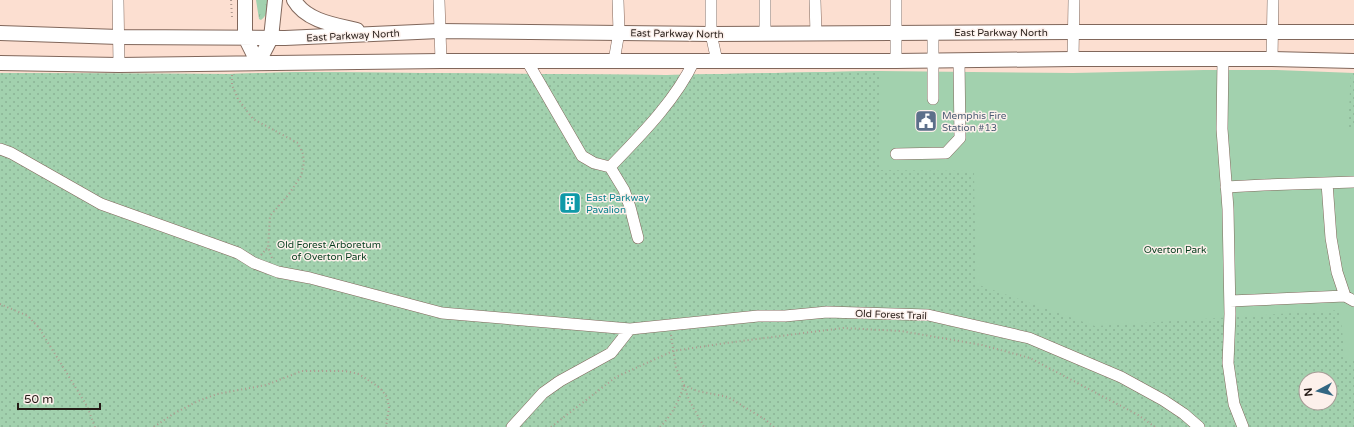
<svg xmlns="http://www.w3.org/2000/svg" width="1354" height="427" font-family="'Varela Round',sans-serif">
<style>
.grass{fill:url(#grass-tufts)}
.park{fill:#a2d1ae;fill-rule:evenodd}
.garden{fill:url(#garden-dots);fill-rule:evenodd}
.lines{fill:none;stroke-linecap:round;stroke-linejoin:round}
.minor-casing{stroke:#81675b;stroke-width:12}
.major-casing{stroke:#81675b;stroke-width:16}
.path{stroke:#af988e;stroke-width:2;stroke-dasharray:1 3;stroke-linecap:butt}
.minor{stroke:#fff;stroke-width:11}
.major{stroke:#fff;stroke-width:14}
.labels{text-anchor:middle;stroke-width:3;stroke-linejoin:round;paint-order:stroke}
.street-label{font-size:10px;fill:#261c17;stroke:#fcf0eb}
.service-label{font-size:10px;fill:#4e5e75;stroke:#fcf0eb;text-anchor:start}
.culture-label{font-size:10px;fill:#0d838f;stroke:#fcf0eb;text-anchor:start}
.park-label{font-size:10px;fill:#053d1d;stroke:#fcf0eb}
</style>
<defs>
<pattern id="grass-tufts" width="24" height="20" patternUnits="userSpaceOnUse"><rect width="24" height="20" fill="#a2d1ae"/><path d="M3 7l-1-3M5 7V3M7 7l1-3M15 17l-1-3M17 17v-4M19 17l1-3" fill="none" stroke="#8bb395"/></pattern>
<pattern id="garden-dots" width="8" height="8" patternUnits="userSpaceOnUse"><rect width="8" height="8" fill="#a2d1ae"/><path d="M2 2h.1M6 6h.1" fill="none" stroke="#8bb395" stroke-width="1.8" stroke-linecap="round"/></pattern>
</defs>
<rect width="100%" height="100%" fill="#fcdfd1"/>
<path class="grass" d="M256,0H269C268,7 268,15 261,20L259,19Z"/>
<path class="park" d="M1204,70H1277L1354,73V427H0V73L229,74L303,72L667,75L879,71L1073,73ZM1306,379H1330V403H1306Z"/>
<path class="garden" d="M879,71V170L974,171L976,284L1095,326L1340,310L1345,359H1354V427H0V73L229,74L303,72L667,75ZM1306,379H1330V403H1306Z
M1351,73H1354V128L1348,127Z"/>
<g class="lines">
<g class="minor-casing">
<path id="minor" d="M118,0L119,65
M439,0L441,61
M711,0V34L717,61
M765,0V34
M815,0L816,34
M1073,59L1074,0
M1223,59L1222,129L1228,209L1230,314L1228,363L1234,404L1243,427
M1272,59L1273,0
M527,61L582,156L594,163L610,167C640,136 676,100 694,61
M614,61L619,32L618,0
M896,61V0
M933,99V33
M0,149L11,153L101,204L238,253L254,263L278,272L310,278L442,313L630,329L758,316H785L827,312L928,315L1029,338L1121,377L1163,400L1184,414L1199,427
M896,154L946,153L960,138L959,60
M610,167L624,190L630,207L638,238
M1327,183L1331,238L1337,272L1345,296L1354,301
M1226,187L1264,185L1354,182
M1230,301L1345,296
M512,427L543,393L560,381L611,353L630,329"/>
</g>
<g class="major-casing">
<path id="major" d="M245,0V37L258,63
M294,0C306,21 335,25 357,30
M0,33L119,37L285,38L439,31L711,34L1074,32H1354
M0,63L119,65L441,61H896L1073,59H1272L1354,61
M258,63L271,38L275,0"/>
</g>
<path class="path" d="M231,0L232,17
M232,75V85L238,99L253,119L298,143L303,154L304,163L301,176L289,194L270,216L268,247L272,258
M261,255L268,247
M0,304L28,316L39,328L87,406L95,427
M671,335L676,368L684,385L697,391L728,397L766,420L774,427
M684,386L689,400L704,427
M154,427L173,414L198,401L217,394L266,385L302,371H345L359,374L380,388L387,397L389,407L386,427
M551,427L616,377L673,351L726,343L843,328L901,331L982,345L1030,358L1138,415L1155,427
M660,427C672,415 679,401 684,385"/>
<use href="#minor" class="minor"/>
<use href="#major" class="major"/>
</g>
<defs>
<g id="civic-square" transform="scale(1.15)"><rect x="-9" y="-9" width="18" height="18" rx="4" fill="#5c6f8a" stroke="#fcf0eb"/><path d="M-.6-6.5H3V-4.5H.6V-3L4-1V1h2V6H-6V1h2V-1L-.6-3ZM-1.2 2.5V6h2.4V2.5Z" fill="#fff"/></g>
<g id="building-square" transform="scale(1.15)"><rect x="-9" y="-9" width="18" height="18" rx="4" fill="#0f9aa8" stroke="#fcf0eb"/><path d="M-4-6H4V6H1V3H-1V6H-4ZM-2.5-4.3h1.7v1.8h-1.7ZM.8-4.3h1.7v1.8H.8ZM-2.5-1h1.7V.8h-1.7ZM.8-1h1.7V.8H.8Z" fill="#fff"/></g>
</defs>
<g fill-rule="evenodd">
<use href="#civic-square" x="926" y="121"/>
<use href="#building-square" x="570" y="203"/>
</g>
<g class="labels">
<g class="street-label">
<text x="1001" y="36">East Parkway North</text>
<text transform="translate(677 33) rotate(1)" y="4">East Parkway North</text>
<text transform="translate(353 35) rotate(-3)" y="4">East Parkway North</text>
<text transform="translate(891 314) rotate(2)" y="4">Old Forest Trail</text>
</g>
<g class="service-label">
<text x="942" y="119">Memphis Fire<tspan x="942" dy="12">Station #13</tspan></text>
</g>
<g class="culture-label">
<text x="586" y="201">East Parkway<tspan x="586" dy="12">Pavalion</tspan></text>
</g>
<g class="park-label">
<text x="329" y="248">Old Forest Arboretum<tspan x="329" dy="12">of Overton Park</tspan></text>
<text x="1175" y="253">Overton Park</text>
</g>
</g>
<g transform="translate(1318 391) rotate(263)"><circle r="19" fill="#fcf0eb" stroke="#a69b96"/>
<path d="M0-3L7 15L0 10L-7 15Z" fill="#326682"/>
<text y="-6" font-size="11" font-weight="bold" text-anchor="middle" fill="#261c17">N</text>
</g>
<path d="M18 403v6h82v-6" fill="none" stroke="#261c17" stroke-width="2"/>
<text x="24" y="403" font-size="12" fill="#261c17" stroke="#fcf0eb" stroke-width="3" paint-order="stroke">50 m</text>
</svg>
